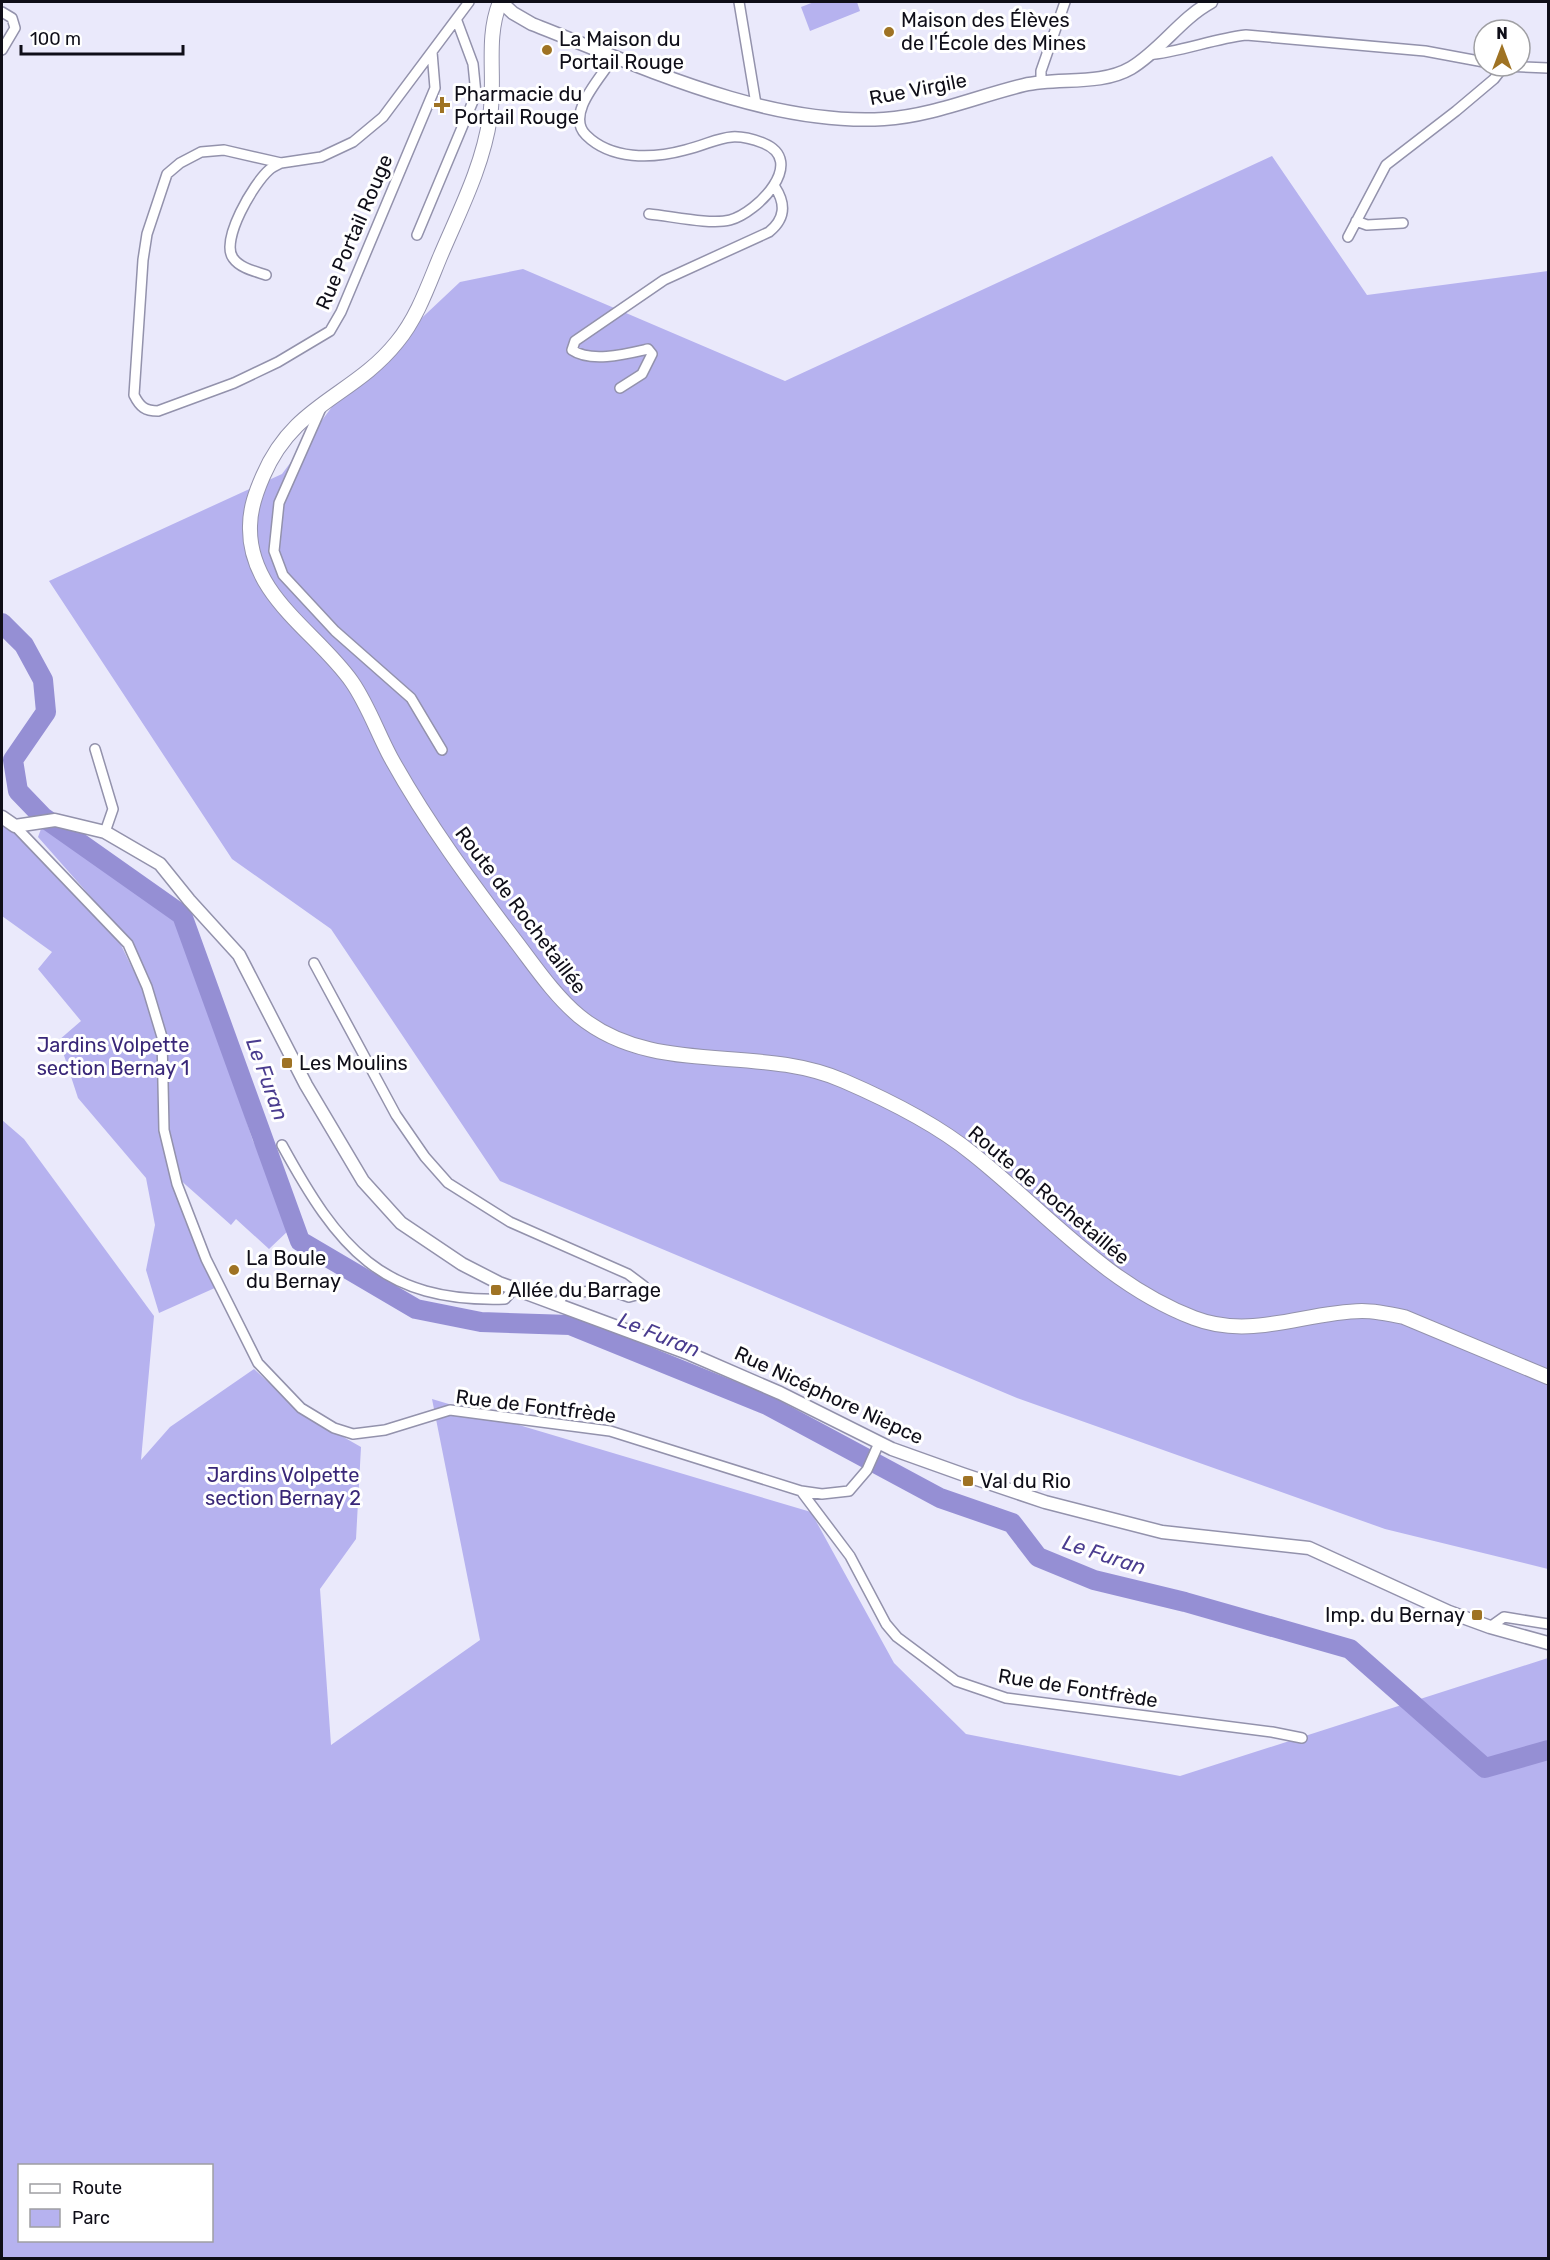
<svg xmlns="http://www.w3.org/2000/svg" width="1550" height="2260" font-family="Rubik,sans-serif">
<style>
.green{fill:#b6b2ef;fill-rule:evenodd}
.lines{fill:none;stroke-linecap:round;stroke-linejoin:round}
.river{stroke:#958fd4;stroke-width:20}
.minor-casing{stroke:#9392ac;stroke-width:12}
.tertiary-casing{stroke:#9392ac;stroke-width:15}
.secondary-casing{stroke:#9392ac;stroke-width:16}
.minor{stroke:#fff;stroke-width:9}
.tertiary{stroke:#fff;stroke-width:12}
.secondary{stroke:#fff;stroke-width:14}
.poi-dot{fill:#9f7324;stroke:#fff;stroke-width:2}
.labels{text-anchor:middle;stroke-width:6;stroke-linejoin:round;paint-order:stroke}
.poi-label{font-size:20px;fill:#0f0e18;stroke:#fff;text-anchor:start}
.street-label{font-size:20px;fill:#0f0e18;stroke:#fff}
.park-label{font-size:20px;fill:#392778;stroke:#fff}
.water-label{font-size:21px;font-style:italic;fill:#4a3c8f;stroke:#fff}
</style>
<rect width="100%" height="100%" fill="#eae9fb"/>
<path class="green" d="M814,2H857L860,11L810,31L801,7Z
M1272,156L1367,295L1548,271V1569L1385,1529L1017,1398L500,1181L331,929L232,859L49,581L282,474L343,392L460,282L523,269L785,381Z
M2,822L12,829L61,876L121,945L141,986L159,1041V1123L163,1147L185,1221L217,1287L159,1313L146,1270L155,1225L146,1178L78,1098L59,1040L81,1021L38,969L52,952L2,916Z
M47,828L149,897L154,904L181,923L253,1141L274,1181L290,1229L269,1249L236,1219L231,1225L178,1178L169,1140L165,1029L148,975L129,940L38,837L41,829Z
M2,1120L24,1139L154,1316L141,1460L170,1427L254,1369L303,1414L361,1447L356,1539L320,1589L331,1745L480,1640L432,1399L811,1512L894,1663L966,1734L1180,1776L1548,1658V2258H2ZM20,2166H212V2240H20Z"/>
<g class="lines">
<path class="river" d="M2,623L24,645L43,680L46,712L13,760L18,791L43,817L182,915L300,1241L416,1309L481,1322L570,1325L767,1405L940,1498L1012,1523L1038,1557L1094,1580L1185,1602L1350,1649L1485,1768L1548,1750"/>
<g class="minor-casing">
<path id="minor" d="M739,2L756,104
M2,12L12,18L15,28L2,50
M432,52L435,88L341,312L330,331L278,362L234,383L158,411C145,411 140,407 134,395L143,260L147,234L167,174L180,163L201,152L224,150L281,163L321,157L353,142L383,117L469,2
M1147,55C1181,52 1212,39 1246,35L1425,51L1484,62
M614,56C604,75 564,113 586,135C611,160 652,159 685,150C718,142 727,129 763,143C808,161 757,213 730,220C710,225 671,216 649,214
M1505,66L1548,68
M1041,82V71L1065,2
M1356,221L1367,225L1403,223
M417,235L476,94L473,64L457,21
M1348,237L1386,165L1456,111L1494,79L1504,66
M266,275C254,271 240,268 233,258C220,240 254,183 269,170C272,167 277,165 281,163
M620,388L642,374L652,354L648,349C626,354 591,363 572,350L575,341L664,280L769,232C785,219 786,204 775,187
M322,406L279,503L274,551L283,575L335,631L411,698L442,750
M95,749L113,809L105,832
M15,826L128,944L147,987L162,1037L164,1130L177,1184L206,1259L258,1363L301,1408L334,1428L353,1434L385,1430L450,1410L610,1431L801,1491L850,1556L886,1624L897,1637L956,1681L1006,1698L1272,1732L1302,1738
M314,963L396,1115L425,1157L448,1183L510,1222L628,1274L644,1286L640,1294L629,1297L609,1290L565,1293L558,1303
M282,1145C338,1247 381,1303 505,1299L515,1288
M801,1491L822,1494L849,1491L867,1470L879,1443
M1490,1627L1504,1617L1548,1624"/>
</g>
<g class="tertiary-casing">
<path id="tertiary" d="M501,2L513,13L532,24C640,66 766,126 884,119C932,116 978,96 1024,85C1058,77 1100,86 1131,68C1161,50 1180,19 1211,2
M2,817L15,826L55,820L105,832L160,864L189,900L239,955L306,1085L363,1181L401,1223L462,1264L499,1283L690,1354L780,1393L892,1449L962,1474L1045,1502L1162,1532L1309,1548L1449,1612L1490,1627L1548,1643"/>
</g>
<g class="secondary-casing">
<path id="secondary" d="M500,2C485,39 496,78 490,117C483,166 459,212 440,257C428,286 417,318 397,342C353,397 294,403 263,476C256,492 250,508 250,526C248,595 317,632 352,682C368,705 378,734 391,758C427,823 472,884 517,943C536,968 555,996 579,1016C655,1078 757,1043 844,1081C888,1100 935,1123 973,1154C1046,1212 1105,1284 1194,1318C1251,1340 1304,1312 1362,1311C1376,1311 1390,1314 1404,1317L1548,1377"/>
</g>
<use href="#minor" class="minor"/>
<use href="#tertiary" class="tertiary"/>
<use href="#secondary" class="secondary"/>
</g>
<g class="poi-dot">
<circle cx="889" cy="32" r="6"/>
<circle cx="547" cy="50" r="6"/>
<path d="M439 96h6v6h6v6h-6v6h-6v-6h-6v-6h6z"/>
<rect x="281" y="1057" width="12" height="12" rx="3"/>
<circle cx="234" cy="1270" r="6"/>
<rect x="490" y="1284" width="12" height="12" rx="3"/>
<rect x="962" y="1475" width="12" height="12" rx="3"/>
<rect x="1471" y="1609" width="12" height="12" rx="3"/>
</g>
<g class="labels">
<g class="poi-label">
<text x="901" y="27">Maison des Élèves<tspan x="901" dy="23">de l'École des Mines</tspan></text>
<text x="559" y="46">La Maison du<tspan x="559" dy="23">Portail Rouge</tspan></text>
<text x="454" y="101">Pharmacie du<tspan x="454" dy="23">Portail Rouge</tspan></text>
<text x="299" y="1070">Les Moulins</text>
<text x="246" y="1265">La Boule<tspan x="246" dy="23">du Bernay</tspan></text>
<text x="508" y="1297">Allée du Barrage</text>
<text x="980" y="1488">Val du Rio</text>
<text x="1465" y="1622" text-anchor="end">Imp. du Bernay</text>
</g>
<g class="street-label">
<text transform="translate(918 89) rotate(-11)" y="7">Rue Virgile</text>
<text transform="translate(354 232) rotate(-67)" y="7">Rue Portail Rouge</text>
<text transform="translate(521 910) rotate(53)" y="7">Route de Rochetaillée</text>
<text transform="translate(1049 1195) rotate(40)" y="7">Route de Rochetaillée</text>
<text transform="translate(829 1395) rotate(25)" y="7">Rue Nicéphore Niepce</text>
<text transform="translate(536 1406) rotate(7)" y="7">Rue de Fontfrède</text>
<text transform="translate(1078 1688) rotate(9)" y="7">Rue de Fontfrède</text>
</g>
<g class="park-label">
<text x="113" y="1052">Jardins Volpette<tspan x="113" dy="23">section Bernay 1</tspan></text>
<text x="283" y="1482">Jardins Volpette<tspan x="283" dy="23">section Bernay 2</tspan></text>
</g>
<g class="water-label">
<text transform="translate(267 1079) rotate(70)" y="7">Le Furan</text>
<text transform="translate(659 1335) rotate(22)" y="7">Le Furan</text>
<text transform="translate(1104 1555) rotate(18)" y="7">Le Furan</text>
</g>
</g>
<rect width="1550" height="2260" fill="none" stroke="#0f0e18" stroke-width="6"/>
<rect x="18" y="2164" width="195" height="78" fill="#ffffff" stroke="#9f9fa3" stroke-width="1.5"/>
<rect x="30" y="2184" width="30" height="9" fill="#ffffff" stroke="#9f9fa3" stroke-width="1.5"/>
<text x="72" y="2194" font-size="18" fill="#0f0e18">Route</text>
<rect x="30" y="2209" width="30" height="18" fill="#b6b2ef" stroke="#9f9fa3" stroke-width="1.5"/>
<text x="72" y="2224" font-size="18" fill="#0f0e18">Parc</text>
<g transform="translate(1502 48)"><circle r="28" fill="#ffffff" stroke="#9f9fa3" stroke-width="1.5"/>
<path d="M0-4.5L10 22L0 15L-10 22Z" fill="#9f7324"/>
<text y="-9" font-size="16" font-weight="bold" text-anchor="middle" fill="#0f0e18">N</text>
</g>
<path d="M21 45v9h162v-9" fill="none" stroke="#0f0e18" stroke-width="3"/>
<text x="30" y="45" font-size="18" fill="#0f0e18" stroke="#ffffff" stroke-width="4.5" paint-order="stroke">100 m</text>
</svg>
